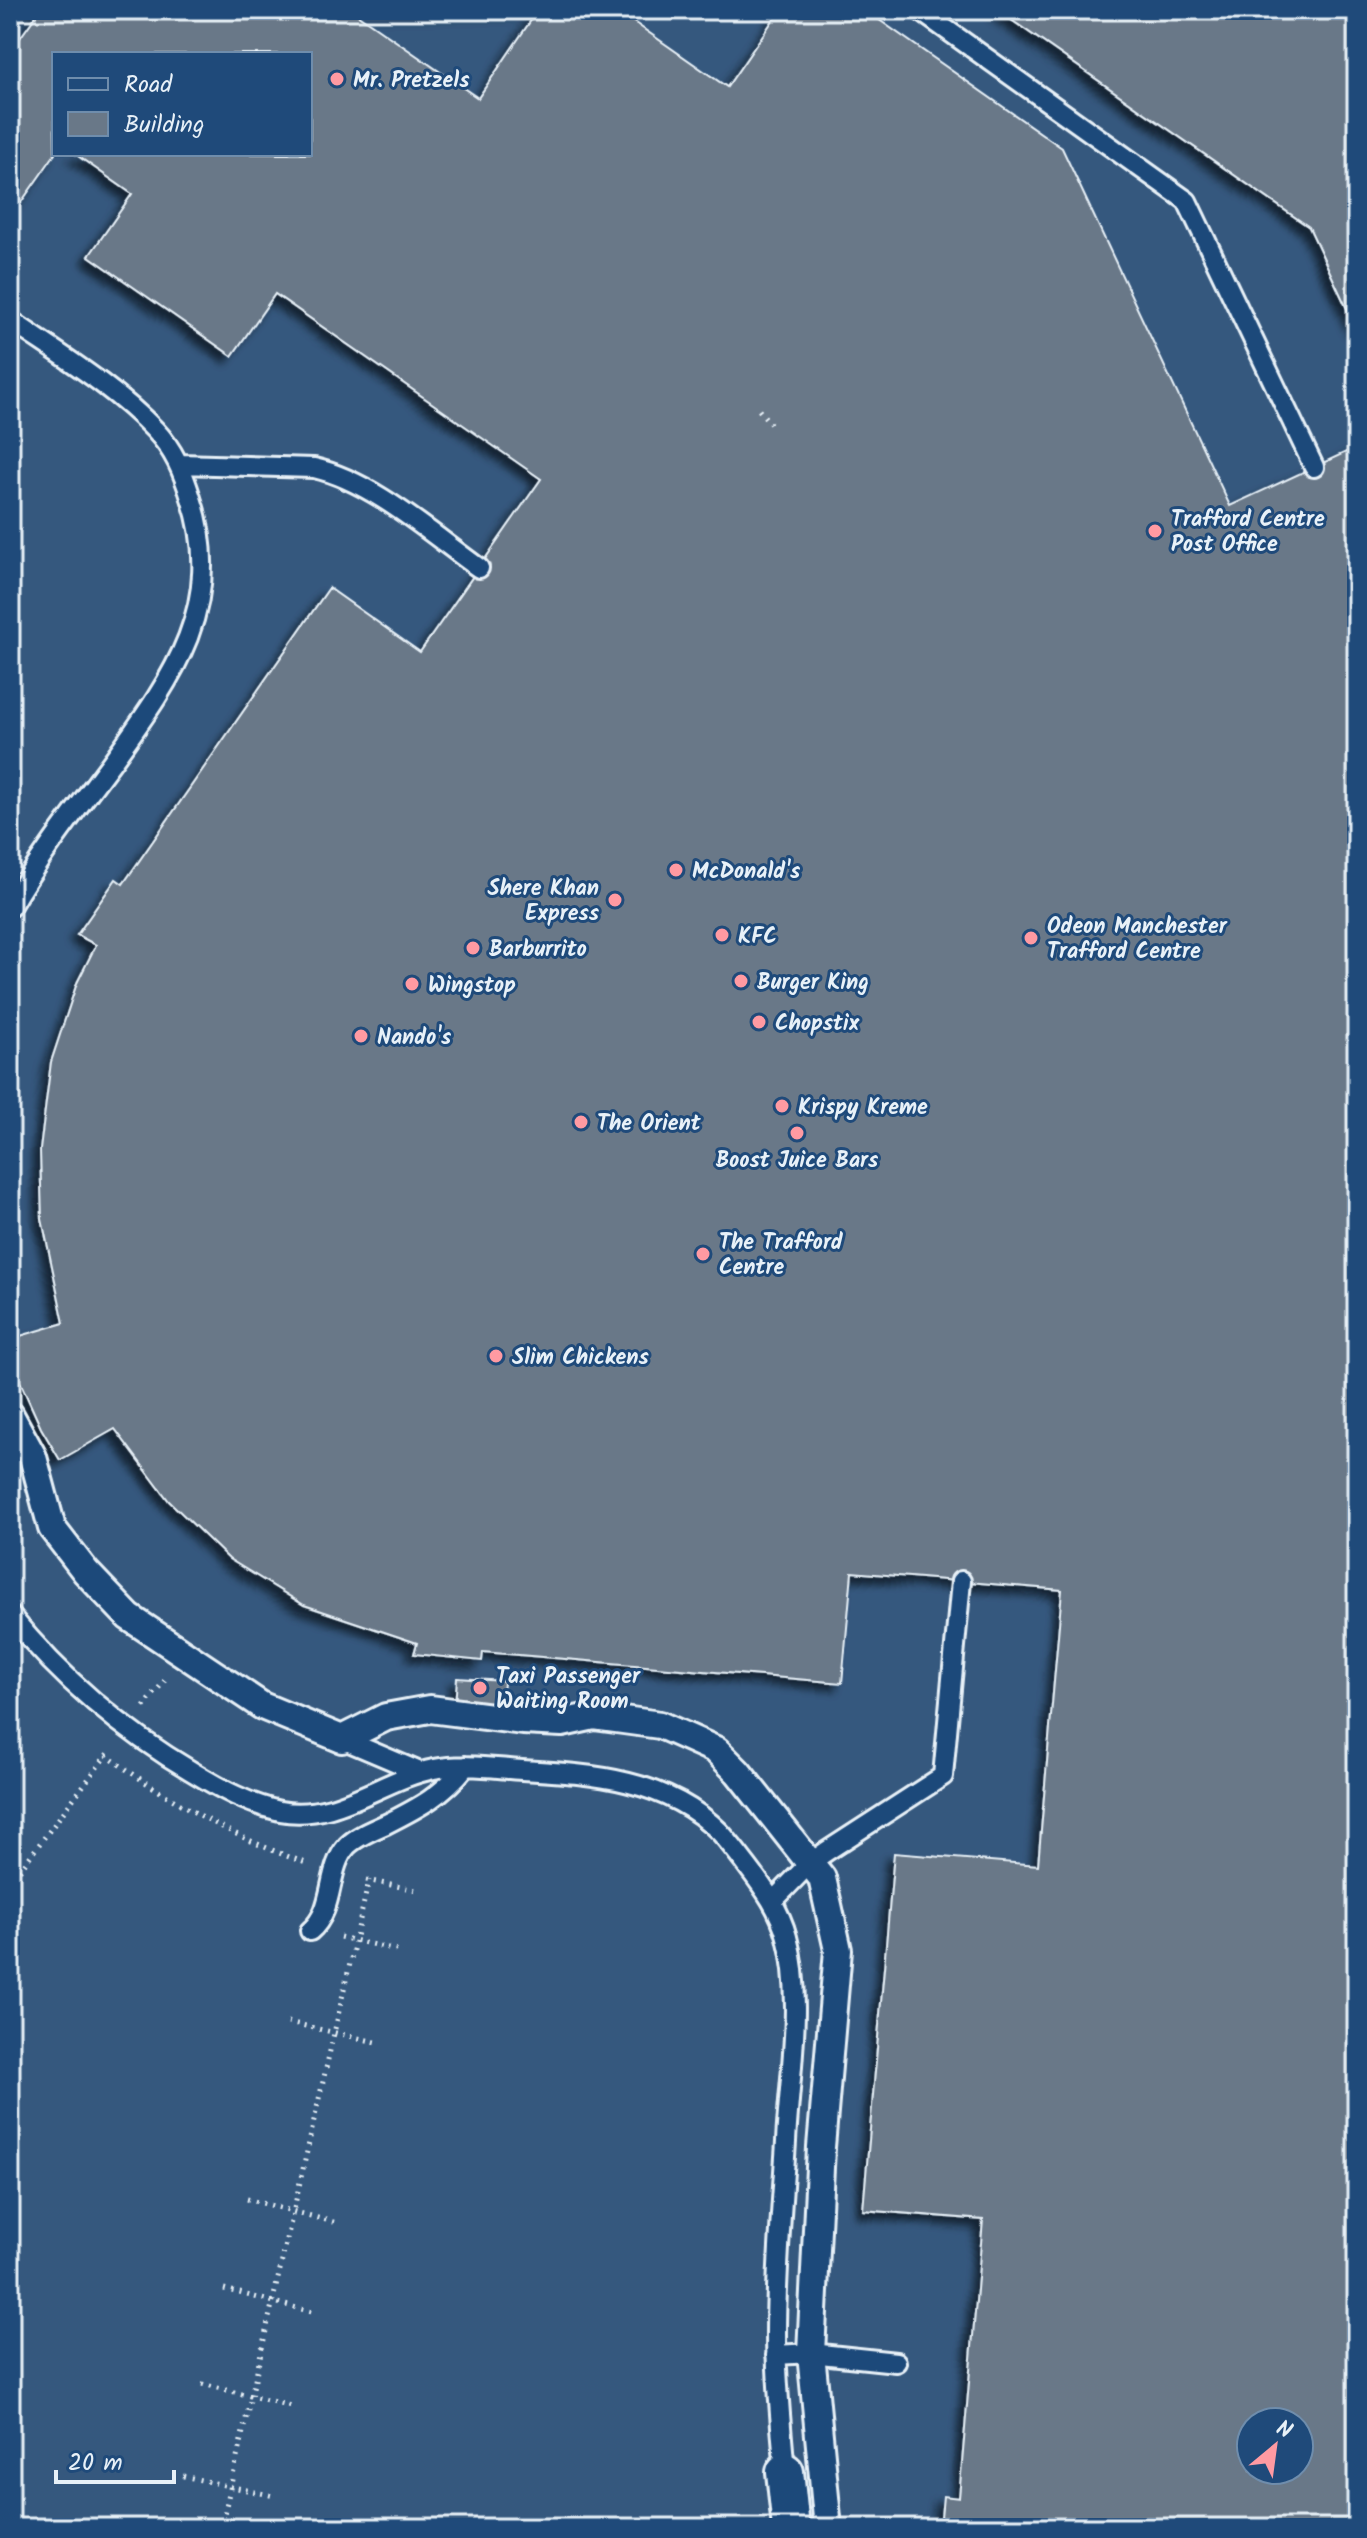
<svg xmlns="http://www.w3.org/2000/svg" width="1367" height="2538" font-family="Kalam,sans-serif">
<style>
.built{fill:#35587e;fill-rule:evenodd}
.building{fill:#697888;stroke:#e8f1f8;stroke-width:2;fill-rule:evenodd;filter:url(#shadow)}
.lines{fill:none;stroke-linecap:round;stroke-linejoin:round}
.service-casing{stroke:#e8f1f8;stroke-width:24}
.pedestrian-casing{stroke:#e8f1f8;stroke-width:32}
.minor-casing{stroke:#e8f1f8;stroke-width:42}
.path{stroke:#e8f1f8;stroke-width:5;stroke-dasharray:2 6;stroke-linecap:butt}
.service{stroke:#1f4a7a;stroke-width:18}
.pedestrian{stroke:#1f4a7a;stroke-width:26}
.minor{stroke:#1f4a7a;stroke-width:36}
.poi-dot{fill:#ff9aa2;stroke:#1f4a7a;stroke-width:3}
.labels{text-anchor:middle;stroke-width:6;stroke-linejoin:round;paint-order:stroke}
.poi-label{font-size:22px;font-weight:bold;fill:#e8f1f8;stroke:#1f4a7a;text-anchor:start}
</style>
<defs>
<filter id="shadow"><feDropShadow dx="-7" dy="7" stdDeviation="4" flood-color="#0009"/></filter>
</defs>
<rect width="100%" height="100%" fill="#1f4a7a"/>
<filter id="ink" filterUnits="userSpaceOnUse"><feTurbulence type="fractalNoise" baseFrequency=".0125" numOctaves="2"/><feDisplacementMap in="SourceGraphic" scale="16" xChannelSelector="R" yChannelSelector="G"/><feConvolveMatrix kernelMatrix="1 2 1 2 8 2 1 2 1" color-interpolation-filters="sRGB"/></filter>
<g filter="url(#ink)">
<path class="built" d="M10,10H1357V2528H10ZM54,54H310V154H54ZM1251,2422H1299V2470H1251Z"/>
<path class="building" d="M10,10H629L625,16L727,87L780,10H865L1062,148L1230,506L1357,447V2528H940L943,2496L959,2498L983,2220L863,2210L894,1853L1038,1865L1062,1590L852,1572L842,1683L483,1652L482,1661L414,1654L417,1643L304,1605L229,1559L169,1501L115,1429L60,1460L41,1428L18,1377L10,1352V1339L64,1323L42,1219L40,1150L51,1062L77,983L96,945L77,935L116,879L123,884L329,588L420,652L541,479L275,294L232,356L89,256L132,194L75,154H310V54H54L55,154L10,218V129L19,116L12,110L10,113ZM1251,2422H1299V2470H1251Z
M10,10H40L10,52Z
M351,10H538L478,98Z
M997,10H1357V330L1309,227Z
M457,1678L504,1681L502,1711L455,1707Z"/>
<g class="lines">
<g class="service-casing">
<path id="service" d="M919,10L1187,201L1314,467
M10,320C59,354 113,386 155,430C174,450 183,472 191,498C227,606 171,680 111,763C76,810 40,856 10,907
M180,464L314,468C372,481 430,533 479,568
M10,1615C61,1678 123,1731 193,1772C221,1789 248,1804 280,1811C336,1822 382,1779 434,1769C463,1763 493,1768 522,1770C593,1774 667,1779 720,1832C730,1843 739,1855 748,1867C764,1888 780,1910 787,1937C804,2000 789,2077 786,2142C782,2205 776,2269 776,2333C776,2380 781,2426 785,2472
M342,1739L420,1772
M773,1901L810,1863L827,1851L943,1776L961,1581
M310,1931C336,1909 326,1869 347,1846C357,1836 373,1830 386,1824C418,1808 443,1795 466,1766
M776,2355L811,2353L896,2362"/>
</g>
<g class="pedestrian-casing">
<path id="pedestrian" d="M10,1415L33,1457L52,1528L86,1572L129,1617L262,1706L342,1739L386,1717L430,1709L523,1721L562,1723L594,1716L660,1725L716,1750L738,1772L822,1878L838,1950L821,2147L811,2353L828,2528"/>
</g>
<g class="minor-casing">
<path id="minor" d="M785,2472L791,2528"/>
</g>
<path class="path" d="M200,10L209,16
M759,410L774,428
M144,1707L165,1680
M106,1755C168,1800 234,1838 306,1863
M366,1880L416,1890
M10,1883L108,1753
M340,1937L401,1951
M288,2022L380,2043
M247,2199L337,2223
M224,2289L316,2313
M202,2384L295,2407
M183,2476L274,2496
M221,2528L369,1880"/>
<use href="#service" class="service"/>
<use href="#pedestrian" class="pedestrian"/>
<use href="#minor" class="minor"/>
</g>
</g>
<g class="poi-dot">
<circle cx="337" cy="79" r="8"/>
<circle cx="1155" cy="531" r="8"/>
<circle cx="676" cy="870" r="8"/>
<circle cx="615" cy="900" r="8"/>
<circle cx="722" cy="935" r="8"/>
<circle cx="1031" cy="938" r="8"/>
<circle cx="473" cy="948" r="8"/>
<circle cx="741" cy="981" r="8"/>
<circle cx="412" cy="984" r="8"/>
<circle cx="759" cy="1022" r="8"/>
<circle cx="361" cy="1036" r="8"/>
<circle cx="782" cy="1106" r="8"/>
<circle cx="581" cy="1122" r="8"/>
<circle cx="797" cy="1133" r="8"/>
<circle cx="703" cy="1254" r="8"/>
<circle cx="496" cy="1356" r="8"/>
<circle cx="480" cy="1688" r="8"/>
</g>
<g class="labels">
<g class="poi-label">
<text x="353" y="87">Mr. Pretzels</text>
<text x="1171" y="526">Trafford Centre<tspan x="1171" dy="25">Post Office</tspan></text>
<text x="692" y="878">McDonald's</text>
<text x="599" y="895" text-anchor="end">Shere Khan<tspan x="599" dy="25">Express</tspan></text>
<text x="1047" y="933">Odeon Manchester<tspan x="1047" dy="25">Trafford Centre</tspan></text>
<text x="738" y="943">KFC</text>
<text x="489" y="956">Barburrito</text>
<text x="757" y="989">Burger King</text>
<text x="428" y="992">Wingstop</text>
<text x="775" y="1030">Chopstix</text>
<text x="377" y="1044">Nando's</text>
<text x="798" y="1114">Krispy Kreme</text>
<text x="597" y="1130">The Orient</text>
<text x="797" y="1167" text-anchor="middle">Boost Juice Bars</text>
<text x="719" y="1249">The Trafford<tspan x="719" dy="25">Centre</tspan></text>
<text x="512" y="1364">Slim Chickens</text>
<text x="496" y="1683">Taxi Passenger<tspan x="496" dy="25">Waiting Room</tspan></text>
</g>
</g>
<rect width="1367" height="2538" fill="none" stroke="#1f4a7a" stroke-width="40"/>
<rect x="20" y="20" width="1327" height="2498" fill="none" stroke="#e8f1f8" stroke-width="3" filter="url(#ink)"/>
<rect x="52" y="52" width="260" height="104" fill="#1f4a7a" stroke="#6f8dac" stroke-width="2"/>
<rect x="68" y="78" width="40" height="12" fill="#1f4a7a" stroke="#6f8dac" stroke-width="2"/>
<text x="124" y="92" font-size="24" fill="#e8f1f8">Road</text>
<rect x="68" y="112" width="40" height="24" fill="#697888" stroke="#6f8dac" stroke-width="2"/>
<text x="124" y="132" font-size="24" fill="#e8f1f8">Building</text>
<g transform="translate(1275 2446) rotate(29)"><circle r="38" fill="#1f4a7a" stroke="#6f8dac" stroke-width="2"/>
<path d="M0-6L14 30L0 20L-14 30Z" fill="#ff9aa2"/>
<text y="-12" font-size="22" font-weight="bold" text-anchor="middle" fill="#e8f1f8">N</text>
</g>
<path d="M56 2470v12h118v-12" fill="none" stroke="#e8f1f8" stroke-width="4"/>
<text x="68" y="2470" font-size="24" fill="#e8f1f8" stroke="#1f4a7a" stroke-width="6" paint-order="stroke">20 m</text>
</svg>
